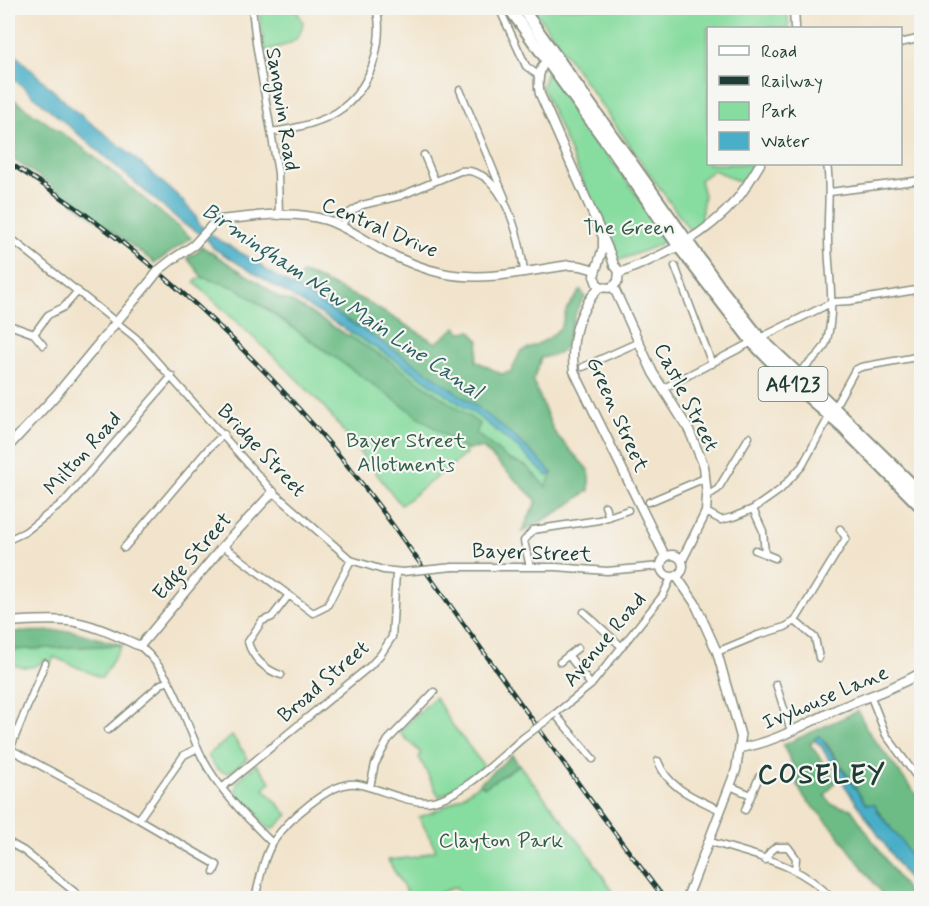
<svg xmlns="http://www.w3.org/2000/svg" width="929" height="906" font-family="Mynerve,sans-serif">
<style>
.green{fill:#87dc9f;stroke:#538c6a;stroke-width:1.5}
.forest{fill:#6dbc86;stroke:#467c5d;stroke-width:1.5}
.water{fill:#49afc8;stroke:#34767e;stroke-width:1.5}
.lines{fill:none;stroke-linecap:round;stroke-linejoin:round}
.street-casing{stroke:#889080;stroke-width:9}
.secondary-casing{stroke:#889080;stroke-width:11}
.highway-casing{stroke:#889080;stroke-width:14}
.street{stroke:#fff;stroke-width:6}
.secondary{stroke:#fff;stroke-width:8}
.highway{stroke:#fff;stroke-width:10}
.rail-casing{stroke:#1f3d34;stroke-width:4.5}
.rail{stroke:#f6f6f2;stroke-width:2;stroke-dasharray:7;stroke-linecap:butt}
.street-bridge-casing{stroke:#889080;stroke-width:9;stroke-linecap:butt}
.secondary-bridge-casing{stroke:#889080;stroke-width:11;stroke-linecap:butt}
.street-bridge{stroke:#fff;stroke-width:6}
.secondary-bridge{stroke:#fff;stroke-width:8}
.labels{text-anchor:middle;stroke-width:4.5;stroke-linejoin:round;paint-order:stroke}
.shield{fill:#f6f6f2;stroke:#60746d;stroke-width:1.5}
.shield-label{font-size:20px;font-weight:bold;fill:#1f3d34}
.street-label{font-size:21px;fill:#1f3d34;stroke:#f6f6f2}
.park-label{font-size:21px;fill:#345d49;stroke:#f6f6f2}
.water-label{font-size:22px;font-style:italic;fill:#2c5f60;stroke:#f6f6f2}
.district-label{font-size:27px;font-weight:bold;letter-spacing:1.5px;fill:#1f3d34;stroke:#f6f6f2}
</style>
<rect width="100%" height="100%" fill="#f6f6f2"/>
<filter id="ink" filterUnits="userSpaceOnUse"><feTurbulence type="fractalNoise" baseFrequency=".0167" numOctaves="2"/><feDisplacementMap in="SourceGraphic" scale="12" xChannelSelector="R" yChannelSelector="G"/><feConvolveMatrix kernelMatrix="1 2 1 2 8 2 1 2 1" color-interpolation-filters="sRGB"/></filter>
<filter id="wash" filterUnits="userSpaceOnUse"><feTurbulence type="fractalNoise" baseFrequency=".008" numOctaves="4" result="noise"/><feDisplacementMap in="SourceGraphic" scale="24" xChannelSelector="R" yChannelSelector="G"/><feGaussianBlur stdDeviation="1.35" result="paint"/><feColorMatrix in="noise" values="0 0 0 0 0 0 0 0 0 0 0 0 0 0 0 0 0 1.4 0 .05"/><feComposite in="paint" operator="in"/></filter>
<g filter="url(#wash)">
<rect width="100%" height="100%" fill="#f2e4cc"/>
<path class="green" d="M258,8H295L303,22C300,47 284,44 265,51Z
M533,8H787L789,28H708V164H755L742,183L714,170L700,180L704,195L701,217L706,225L692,234Z
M547,71L666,235L659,245L617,261L542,87Z
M202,277L237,288L331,355L375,307L497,399L533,381L554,432L589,471V490L561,510L522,532L537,500L483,448L465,449L466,454L401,505L325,408L284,366L194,282Z
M122,645L102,678L54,657L51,663L44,660C34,671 20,667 8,664V650Z
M435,697L451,723L484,766L457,787L439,797L419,757L421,753L399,732Z
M232,736L248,758L229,773C217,772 213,765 208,755Z
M513,757L588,853L617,898H462L456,887L425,898H410L388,860L416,857L436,850L419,817C456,806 484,780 513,757Z
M256,764L271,782L264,789L288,815L273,829L268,828L236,793L237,782Z"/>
<path class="forest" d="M10,97L86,150L191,238L155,263L41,178L8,156V100Z
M201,246L264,286L279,298L291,301L388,360L480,424L476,433L508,459L526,466L546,487L552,473L386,345L294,287L302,273L312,276L365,301L436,343L456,327L460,332L471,331L479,341L476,361L501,374L511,372L520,352L548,339L561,327L567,308L581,290L585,297L577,309L564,349L557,354L541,358L533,381L554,432L589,471V490L561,510L522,532L537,501L483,448L464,449L237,288L202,277L187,258L199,251Z
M72,631L122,645L8,650V632Z
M858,711L868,731L921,801V873L875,806L866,804L827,744L817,738L810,744L836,781L825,795L831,804L851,809L912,898H885L834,829L804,797L797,785L798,776L783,745Z
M512,755L519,765L485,787L479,784Z"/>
<path class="water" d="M8,48L74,110L123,148L178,196L194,214L200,225L214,237L261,265L264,269C317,301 369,333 420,367C467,399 513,431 552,473L547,476L520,450L483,420L397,361L213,248C208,237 196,230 185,225L8,74Z
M819,735L866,804L875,805L878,812L903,843L921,873V898L841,780L821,746L814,740Z"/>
</g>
<g filter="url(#ink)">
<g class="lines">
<g class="street-casing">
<path id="street" d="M252,8L256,43L278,173L279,216
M499,8L526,66L539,76
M900,43L922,38
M460,90L505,198
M271,132C321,125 360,112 375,57C379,41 381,24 376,8
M424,155L435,181
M830,192L922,180
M341,227L349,213L362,205L400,196L460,171C504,166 520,239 524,271
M8,236L136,338L273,492L351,560L383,570L403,572
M675,266L712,364
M12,326L34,334L43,345
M34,334L48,315L64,307L78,291
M760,338L833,302L850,301L922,289
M583,367L639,342
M797,374C806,365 824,353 827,340C836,305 828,272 828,238C827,212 831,189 827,164
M662,389L752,342
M707,496L718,489L749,437
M649,502L705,478
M605,506L609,517
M753,509L763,531L765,554
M706,512L721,520L733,517L753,509L780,490L802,466L855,370L861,367L922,356
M8,540L25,532L65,501L172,376
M223,546L313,613L327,606L351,560
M124,548L209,448L224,434
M755,550L775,558
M453,567H556L607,571L660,566
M530,567L524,541L533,530L599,520L628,510
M584,612L622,647
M795,621L815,638L819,658
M140,646C176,677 182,716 202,757C218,789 247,818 272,843
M717,652L758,635L785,627L795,621L846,538L840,529
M569,656L591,685
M560,662L578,648
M281,675C265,670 252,657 248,642L262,621L272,617L289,595
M776,684L791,731
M871,697L886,735L922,784
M108,730L161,684L169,681
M8,748L121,809L217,865L214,872
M10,749L45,663
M593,759L555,714L591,685L663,595L671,578
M658,761C668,789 696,798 720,810
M730,786L751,795
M223,787L370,666L381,654L392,637L396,573
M370,787L375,764L388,740L434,692
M745,810L759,777
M139,819L184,755L198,748
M708,841C751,855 801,863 831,898
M8,842L24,851L82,898
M765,860L770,852L776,847H788L796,858L795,870
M255,898C260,880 263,858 273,842C287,821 331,780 357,784C380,788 411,806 433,801C465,794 498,759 523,738"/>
</g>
<g class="secondary-casing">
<path id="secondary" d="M794,8L795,28
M549,57C539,67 537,81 540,94L610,253L614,265L619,271L618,281C613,289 605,290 597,284L594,276L603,248V236
M173,259L194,245L214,223L221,220C254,216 293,210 326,220C347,227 366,241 386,252C404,261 423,269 442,273C483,282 528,271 569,265L581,266L595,270
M620,273C664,255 705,237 737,199C746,188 753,175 760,164
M600,286C578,311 570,338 574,371L665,556
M613,286L653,373L689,430L704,466L707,496L706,512L682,560
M8,447L56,395L148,284
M661 566a11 11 0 1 1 22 0a11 11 0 1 1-22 0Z
M677,577L695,603L717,652L741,737L736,770L687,898
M8,622C28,621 48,619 69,621C93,624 117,636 140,646L223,546L273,492
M740,748C773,743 801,726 831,712C861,698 893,690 922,672"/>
</g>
<g class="highway-casing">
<path id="highway" d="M509,8L624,167L679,247L752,342L790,381L843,428L922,508
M522,8L719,286L760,338L825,399L922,494"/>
</g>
<use href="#street" class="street"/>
<use href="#secondary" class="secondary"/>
<use href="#highway" class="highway"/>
<g class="rail-casing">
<path id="rail" d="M8,162C130,238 240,337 333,448C377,500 415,557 455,612C524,708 592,805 664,898"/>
</g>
<use href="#rail" class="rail"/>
<g class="street-bridge-casing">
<path id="street-bridge" d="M403,572L453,567
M523,738L555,714"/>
</g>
<g class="secondary-bridge-casing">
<path id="secondary-bridge" d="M148,284L159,270L173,259"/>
</g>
<use href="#street-bridge" class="street-bridge"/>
<use href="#secondary-bridge" class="secondary-bridge"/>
</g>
</g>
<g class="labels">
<rect class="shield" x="758.5" y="367" width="69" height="34" rx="4.5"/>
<g class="shield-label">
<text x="793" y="391">A4123</text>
</g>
<g class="street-label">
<text transform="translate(283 109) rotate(81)" y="7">Sangwin Road</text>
<text transform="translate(380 227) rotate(23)" y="7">Central Drive</text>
<text transform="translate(687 397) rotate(63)" y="7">Castle Street</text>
<text transform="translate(618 414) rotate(66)" y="7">Green Street</text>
<text transform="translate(262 450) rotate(47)" y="7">Bridge Street</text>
<text transform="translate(82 453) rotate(-48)" y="7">Milton Road</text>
<text transform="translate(532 552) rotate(2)" y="7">Bayer Street</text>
<text transform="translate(192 556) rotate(-49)" y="7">Edge Street</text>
<text transform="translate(604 639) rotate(-50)" y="7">Avenue Road</text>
<text transform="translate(323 681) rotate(-41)" y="7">Broad Street</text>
<text transform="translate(825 697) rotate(-23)" y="7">Ivyhouse Lane</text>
</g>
<g class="park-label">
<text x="629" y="234">The Green</text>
<text x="406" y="447">Bayer Street<tspan x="406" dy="24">Allotments</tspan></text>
<text x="501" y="847">Clayton Park</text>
</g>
<g class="water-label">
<text transform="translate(343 300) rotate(34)" y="8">Birmingham New Main Line Canal</text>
</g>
<g class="district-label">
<text x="822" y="783">COSELEY</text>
</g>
</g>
<rect width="929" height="906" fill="none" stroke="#f6f6f2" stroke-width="30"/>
<rect x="707" y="27" width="195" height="138" fill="#f6f6f2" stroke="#a0aca6" stroke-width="1.5"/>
<rect x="719" y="46" width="30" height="9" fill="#ffffff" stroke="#a0aca6" stroke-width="1.5"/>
<text x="761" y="57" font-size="18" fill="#1f3d34">Road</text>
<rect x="719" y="76" width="30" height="9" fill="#1f3d34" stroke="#a0aca6" stroke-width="1.5"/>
<text x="761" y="87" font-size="18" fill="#1f3d34">Railway</text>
<rect x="719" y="102" width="30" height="18" fill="#87dc9f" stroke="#a0aca6" stroke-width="1.5"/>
<text x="761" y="117" font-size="18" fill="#1f3d34">Park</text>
<rect x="719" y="132" width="30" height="18" fill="#49afc8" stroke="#a0aca6" stroke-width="1.5"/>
<text x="761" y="147" font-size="18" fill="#1f3d34">Water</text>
</svg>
